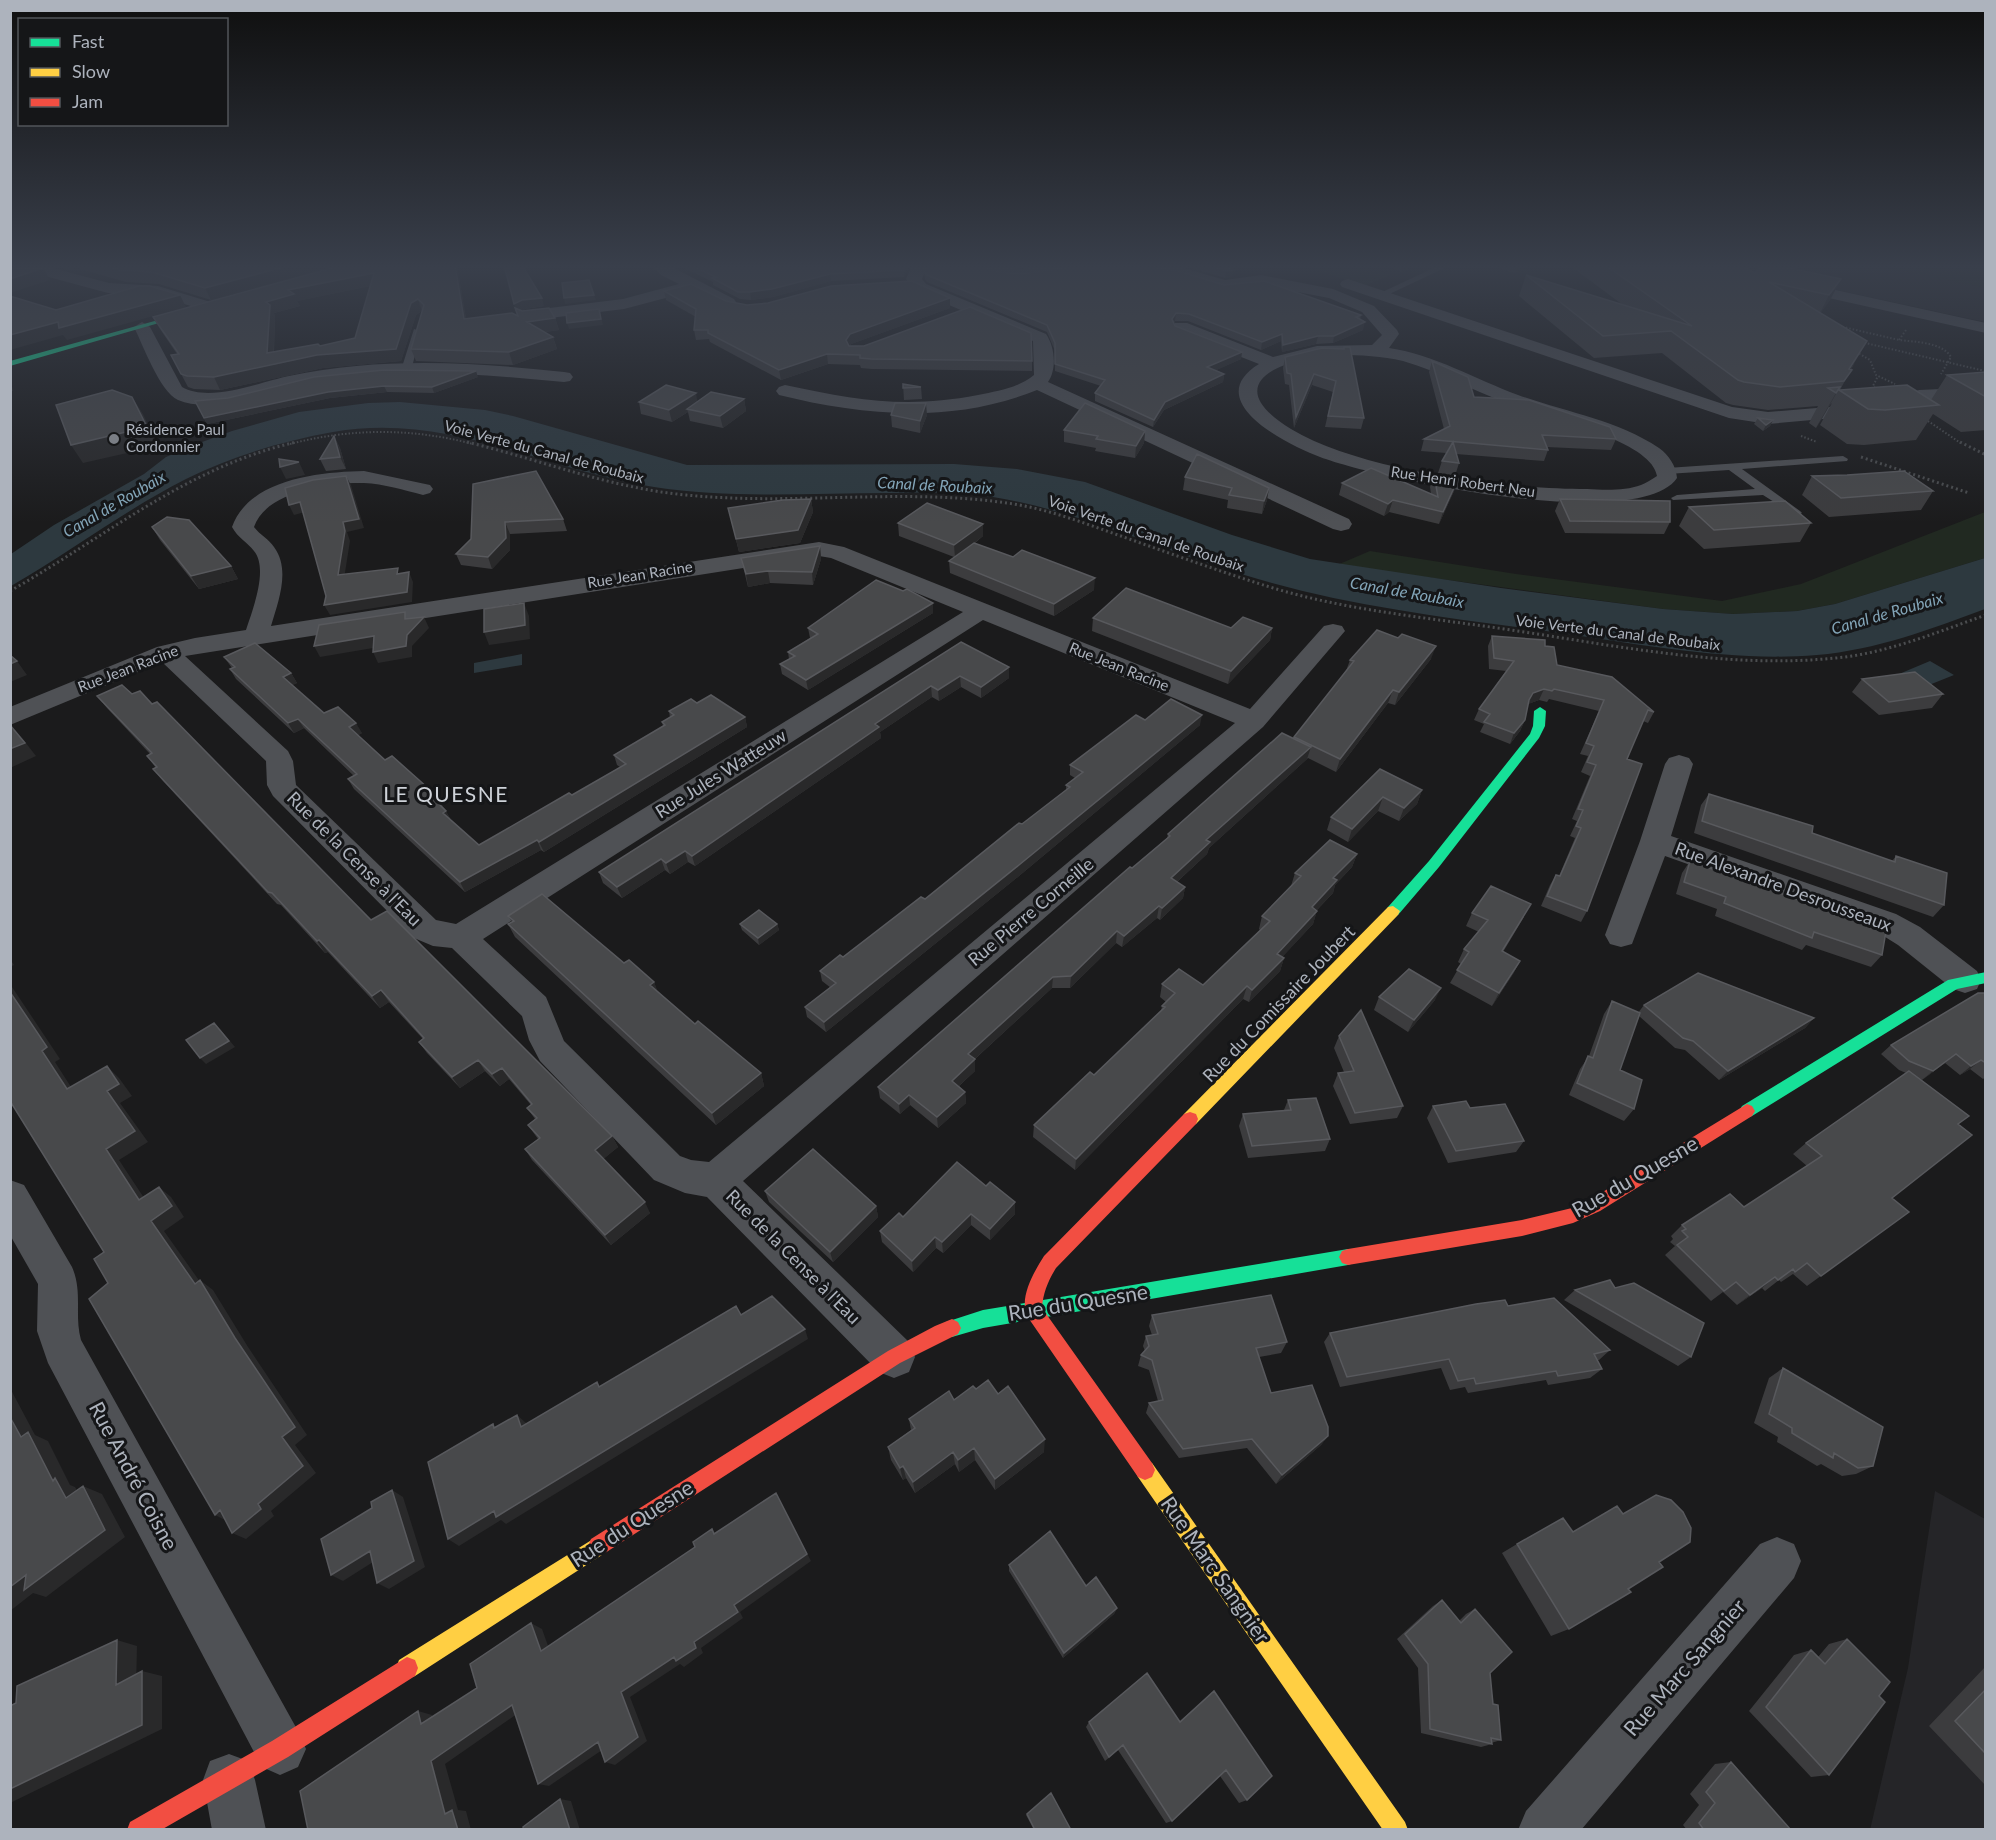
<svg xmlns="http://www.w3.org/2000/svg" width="1996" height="1840" font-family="Lato,sans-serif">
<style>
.built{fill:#252528}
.green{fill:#212921}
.water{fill:#2d393f}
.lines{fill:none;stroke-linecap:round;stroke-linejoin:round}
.path-far1{stroke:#4b4d4f;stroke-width:2;stroke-dasharray:1.5 2;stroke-linecap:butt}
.path{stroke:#4b4d4f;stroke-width:3;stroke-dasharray:2 3;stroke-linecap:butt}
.lane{fill:#4f5155;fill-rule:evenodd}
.street{fill:#4f5155;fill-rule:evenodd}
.fast{fill:#16e098;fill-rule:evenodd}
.slow{fill:#ffcf43;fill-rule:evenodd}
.jam{fill:#f24e42;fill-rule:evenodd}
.wall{fill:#3c3c3e;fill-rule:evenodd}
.shaded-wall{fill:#29292a}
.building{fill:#48494b;stroke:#58595d;stroke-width:1.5;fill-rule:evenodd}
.poi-dot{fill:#7a7e85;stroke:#151618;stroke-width:2}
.labels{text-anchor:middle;stroke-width:6;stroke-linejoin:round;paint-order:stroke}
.far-poi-label{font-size:15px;fill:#adb3bd;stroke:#151618;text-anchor:start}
.far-street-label{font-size:15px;fill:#adb3bd;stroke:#151618}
.far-water-label{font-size:16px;font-style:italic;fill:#83a5b8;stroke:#151618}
.street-label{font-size:18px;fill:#adb3bd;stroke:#151618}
.quarter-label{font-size:21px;letter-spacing:1.5px;fill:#ced2d8;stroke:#151618}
.near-street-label{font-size:21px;fill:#adb3bd;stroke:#151618}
</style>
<rect width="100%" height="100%" fill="#1b1b1c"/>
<path class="built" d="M1723,265H1985V322Z
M1935,1491L1985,1519V1829L1870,1830L1908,1668Z"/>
<path class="green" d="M1302,265H1358L1391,275L1363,286Z
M1872,265H1985V288Z
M1985,512V558L1835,604L1797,611L1733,614L1663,609L1337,565L1370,551L1516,574L1722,601L1801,584Z"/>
<path class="water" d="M400,402L485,410L513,416L687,465L954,464L1017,469L1085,482L1232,535L1310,559L1501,588L1663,609L1733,614L1797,611L1835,604L1985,558V609C1931,629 1876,650 1817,655C1732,662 1645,645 1561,633C1459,619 1357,608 1258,579C1169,554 1085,512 993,497C959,492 925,492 890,493C812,493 732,499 654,487C543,470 450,412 333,432C283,441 232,456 186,479C125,510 70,552 11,586V554L54,525L144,474L166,457L194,445L232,431L299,412L368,403Z
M522,654V665L474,673V663Z
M1930,661L1954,675L1924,687L1899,674Z"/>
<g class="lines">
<path class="path-far1" d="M1839,326L1899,340
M1906,330L1899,340C1915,342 1942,342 1951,357L1941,374
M1861,342L1985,371
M1856,352L1870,360L1876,375L1895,384
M1875,388L1873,386L1878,376
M1925,419L1962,444
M1801,436L1817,442
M290,444C351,428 412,428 473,444"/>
<path class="path" d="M467,442C541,460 610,488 686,495C795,506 905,487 1014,504C1050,510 1084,523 1118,535C1169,553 1221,572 1273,588C1350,611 1431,618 1511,630C1618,646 1728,669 1836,658C1888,653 1937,632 1986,615
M1960,442L1986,455
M1861,457L1969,493
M10,591C107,536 185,468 296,442"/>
<path class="lane" d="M1440,265H1451L1383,297L1376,295Z
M414,329L421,331L412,367L407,370L402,367Z
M1843,456L1848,459L1847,461L1742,469L1800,511L1802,513L1796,516L1763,495L1673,500L1671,498L1677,495L1755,489L1729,470L1667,474L1662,471L1667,468Z"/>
<path class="street" d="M651,265H668L734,299L736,302L728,307L692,291L624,309L525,321L517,316L525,311L623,299L679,284L661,275Z
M912,265H928L922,279L926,284L1046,334C1055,347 1057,369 1048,382L1349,519L1352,524L1349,529L1341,531L1333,529L1037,390C953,424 864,416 779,395L776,391L779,387L785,385C856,400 905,409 978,395C998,391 1018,388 1034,375L1033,341L914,290L906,279Z
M967,265H992L1022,269L1051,265H1089L1081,270L1022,279L1000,277L970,268Z
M1126,265L1180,267L1225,280L1261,275L1333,289L1374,306L1397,330L1399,334L1389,348C1435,355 1475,379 1518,395C1565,412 1617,420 1659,448C1669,455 1676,466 1677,478C1639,534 1378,479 1320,457C1288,445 1199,401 1259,364L1175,331L1173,327L1175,323H1187L1273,357L1317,346L1372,345L1382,335L1362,312L1329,298L1261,285L1224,290L1178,276L1129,268ZM1339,355C1361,355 1382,356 1403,361C1439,371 1471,390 1505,402C1537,415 1652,439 1657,476C1652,479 1646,483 1641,485C1625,491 1604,490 1587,489C1505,489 1361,471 1291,429C1213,381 1288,357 1339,355Z
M45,266L109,283L158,286L217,304L219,307L211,312L157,296L108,293L45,276L10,278V268Z
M1348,279L1732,407L1768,412L1888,402L1919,390L1986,387V398L1922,401L1891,413L1768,424L1729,418L1342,287L1340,284L1342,281Z
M1790,280L1986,323V333L1784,288L1782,285L1784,282Z
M142,322L150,327L182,387C210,403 260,382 289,376C380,357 473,362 564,372L570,373L573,377L570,381L564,382C471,373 373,365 282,388C251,396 210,413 178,400C160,392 143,345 134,327Z
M364,471L430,485L433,489L430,493L423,495C404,490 384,484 364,483C330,482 266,491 254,527C260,535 269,539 274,547C291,570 278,602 271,626L819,542L844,547L1250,709L1324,626L1333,624L1342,626L1345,631L1263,727L743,1181L909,1342L915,1357L909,1372L894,1378L879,1372L707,1197L685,1193L654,1180L540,1061L529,1040L522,1016L452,948L433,946L414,938L273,796L267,785L266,761L162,662L10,725V707L157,647L195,638L246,630C252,611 269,569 254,551C247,542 238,538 232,527C249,479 319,472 364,471ZM819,556L831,558L963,612L456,924L436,920L296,785L293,761L288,751L185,656ZM983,620L1235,723L709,1162L691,1160L680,1156L564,1041L546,997L483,939Z
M1679,755L1689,758L1693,764L1671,836L1896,914L1920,927L1977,971L1981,980L1977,989L1965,993L1953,989L1898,945L1874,930L1665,856L1632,944L1621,947L1610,944L1605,935L1640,841L1665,764L1669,758Z
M10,1180L24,1185L72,1267C83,1292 74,1315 81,1340L298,1731L306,1749L298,1767L280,1775L262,1767L48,1363L37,1331L38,1284L10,1235Z
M1777,1537L1794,1544L1801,1561L1794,1578L1581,1830H1518L1526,1811L1760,1544Z
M229,1754L248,1761L255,1780L266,1830H212L203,1780L210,1761Z"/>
<path class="fast" d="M198,309L204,310L10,366V361Z
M1540,707L1546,711L1545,726L1539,738L1439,867L1398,915H1388L1386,911L1388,907L1429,861L1530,734L1533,726L1534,711Z
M1986,972V983L1957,989L1752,1116L1747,1118L1742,1116L1739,1111L1742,1106L1948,980Z
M1348,1249L1354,1251L1357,1257L1354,1263L1348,1265L983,1328L952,1337L946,1334L943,1328L946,1322L983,1310Z"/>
<path class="slow" d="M1393,906L1400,911L1398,915L1196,1124L1190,1126L1184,1124L1182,1119L1184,1114L1388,907Z
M1145,1460L1152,1463L1405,1822L1408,1830H1383L1138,1477L1135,1470L1138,1463Z
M598,1536L605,1539L608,1546L605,1553L415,1676L407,1679L399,1676L396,1668L399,1660Z"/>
<path class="jam" d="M1747,1104L1752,1106L1755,1111L1752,1116L1600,1211L1573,1223L1522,1236L1348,1265L1342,1263L1339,1257L1342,1251L1348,1249L1522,1220L1572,1208L1588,1201Z
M1190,1112L1196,1114L1198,1119L1196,1124L1056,1268C1048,1281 1043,1293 1042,1308L1152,1463L1155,1470L1152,1477L1145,1480L1138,1477L1027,1316C1019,1297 1034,1272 1044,1256L1184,1114Z
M952,1319L958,1322L961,1328L958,1334L900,1363L605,1553L598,1556L591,1553L588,1546L591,1539L888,1351L935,1326Z
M407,1657L415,1660L418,1668L415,1676L288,1757L161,1830H127L130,1822L272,1741Z"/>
</g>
<path class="wall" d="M49,265H338L211,300L159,284L126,282L80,269L74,271Z
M457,265L466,319L518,316L504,265L544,306L525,309L521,311L555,318L559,330L545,332L553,337L557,349L513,365L416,361L411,349L422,311L416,315L401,361L323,368L220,390L194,389L188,387L171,355L177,354L160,329L153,317ZM370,286L355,338L320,346L274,352L275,317L274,313L300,306L297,301Z
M678,265H911L904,277L831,281L773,297L751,300L740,299L713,285V282Z
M1009,265H1035L1022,267Z
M1181,265H1239L1238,269L1233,270L1232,277L1225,278Z
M1387,265H1418L1401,272Z
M1488,265H1533L1515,273Z
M1569,265H1749L1747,269L1755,273L1841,279L1830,300L1820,313L1854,364L1840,390L1931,400L1947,375L1986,372V430L1961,432L1933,414L1916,440L1864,445L1847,444L1820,425L1832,403L1830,405L1816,428L1809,423L1818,406L1768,410L1733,405L1726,403L1662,353L1594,358L1519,296L1526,275L1623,305Z
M924,272H999L1022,274L1224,285L1361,315L1360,320L1363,330L1333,343L1316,344L1282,352L1281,341L1261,350L1188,321H1175L1174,323L1175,326L1242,352L1241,359L1216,370L1224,374L1223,382L1164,410L1153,427L1095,401V393L1101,386L1055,371V351L1047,332L927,282L925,279Z
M664,291L726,301L747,305L950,298V308L851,344L850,346L1032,361V371L872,369L861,368L860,365L828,364L781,380L710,342L709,339L696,340L694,330L696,317L666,300Z
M1322,348L1364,418L1361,429L1325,427L1333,392L1312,385L1294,428L1289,385L1285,384L1283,368L1285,357Z
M1432,361L1474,397L1616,439L1611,450L1547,447L1548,450L1544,461L1456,454L1459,463L1455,476L1438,473L1442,461L1446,453L1421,451L1424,439L1444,429L1429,372Z
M478,377L434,393L387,392L330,398L207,424L195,401Z
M903,384L921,387L922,399L904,400Z
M744,399L746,411L723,428L690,421L688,412L672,422L641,414L639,402H698Z
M891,415H927L920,433L892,427Z
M1758,418L1773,420L1770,426L1763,431L1754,424Z
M1064,430L1145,431L1144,443L1135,458L1095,451L1096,448L1064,442Z
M334,436L340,448L346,469L326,471L320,459Z
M1434,475L1458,479L1454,491L1439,524L1389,512L1384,516L1339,495L1342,483L1431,494L1430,487Z
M1812,476L1933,491L1921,510L1829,517L1802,495Z
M1185,477L1269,488L1267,500L1262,514L1227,508L1228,500L1183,490Z
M473,484L563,519L567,531L510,534V550L492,569L461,565L456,554L471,539Z
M811,499L813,512L800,543L739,552L728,508Z
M1560,499L1670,522L1664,534L1565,533L1555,511Z
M1689,507L1811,523L1800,542L1704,549L1679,526Z
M898,523L983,536L975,543L1094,590L1054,616L950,573L949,561L954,557L899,536Z
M152,527L231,566L238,579L199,589L160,540Z
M820,546L821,559L813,585L770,583L748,587L741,558Z
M933,603V613L808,690L782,674L780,664L789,659L788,652L810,638L808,628Z
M1093,618L1231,628H1272L1270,640L1228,684L1092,631Z
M1492,636L1545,646L1557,665L1654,712L1648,723L1643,721L1627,759L1587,911L1581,922L1541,906L1550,885L1556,875L1559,876L1575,838L1570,836L1577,821L1572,819L1590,776L1581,772L1588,756L1580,754L1599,711L1549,699L1547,702L1539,700L1528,704L1525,720L1520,731L1510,744L1480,732L1484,724L1474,720L1479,709L1506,671L1489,669L1488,646Z
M961,642L1009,667V678L981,698L961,687L939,701L932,697L880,732L881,738L695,866L688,862L670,874L665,870L622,898L603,883L599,872Z
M224,657L291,673L297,683L292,685L324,713L362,733L358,735L385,760L444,808L451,820L479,845L572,795L620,767L617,765L614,755L663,726L662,722L670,718L669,711L697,703L745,717L747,727L544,852L541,850L465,892L354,789L348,779L354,776L304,728L294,733L236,679L230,669L232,668Z
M1431,659L1395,705L1388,703L1336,772L1308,758L1307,759L1209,848L1207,854L1177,882L1185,887L1183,898L1160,920L1157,918L1122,947L1116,943L1070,988H1052L975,1059V1071L959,1086L965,1092L966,1103L938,1128L910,1105L900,1114L880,1098L878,1087L1167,838L1168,834L1294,739V737L1346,671L1350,660Z
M1862,679L1943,694L1932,708L1879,715L1852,692Z
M97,696L371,920L612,1136L618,1147L603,1159L650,1213L611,1245L532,1160L525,1149L538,1139L528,1125L535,1119L527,1108L531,1105L509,1079L500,1086L485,1071L460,1088L427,1053L419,1042L423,1039L389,1002L380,1008L328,952L325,953L281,905L277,904L163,781L153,769L156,768L147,756L150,754L107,708Z
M1145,720L1200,725L1019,876L826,1032L807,1017L805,1007L831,988L822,981L820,971L843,957L925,899L1066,791V785L1075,778L1070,775V765Z
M1380,769L1422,790L1417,804L1399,821L1378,811L1348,842L1327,830L1331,817Z
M1709,794L1812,833L1892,861L1896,856L1944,905L1933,917L1694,833L1701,805Z
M1357,854L1352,867L1335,885L1333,893L1317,910L1313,924L1282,957L1284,958L1280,971L1249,1002L1243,999L1075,1170L1033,1137L1034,1125L1094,1075L1161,1011L1162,1006L1166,1002L1160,997L1162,984L1203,985L1260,930L1259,929L1262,916L1291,886L1295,873Z
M1690,861L1882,955L1871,967L1806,945L1802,950L1715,916L1717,909L1676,894L1682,873Z
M1472,913L1524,917L1503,952L1520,961L1513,974L1492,1006L1450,983L1461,964L1458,962L1464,949L1479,932L1466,926Z
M508,916L624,963L654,982L657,991L695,1024L761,1073L764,1086L716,1125L515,937L508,924L512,922Z
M740,924H777L779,930L759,945L742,930Z
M1986,993V1077L1983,1079L1970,1069L1960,1075L1945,1063L1922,1080L1920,1079L1958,1124L1892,1198L1909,1212L1807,1286L1793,1274L1781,1282L1779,1280L1765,1291L1762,1288L1737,1305L1723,1292L1711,1301L1665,1255L1675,1246L1670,1242L1673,1239L1671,1236L1682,1225L1744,1207L1807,1166L1793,1154L1806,1143L1906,1073L1899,1070L1881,1054L1891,1045Z
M1379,997L1435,1000L1408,1032L1374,1010Z
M1612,1001L1638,1013L1644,1005L1814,1018L1805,1028L1719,1080L1685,1050L1675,1048L1639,1016L1620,1070L1634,1109L1624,1121L1569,1095L1580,1069L1589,1056L1604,1014Z
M1339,1036L1403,1106L1397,1118L1350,1124L1333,1086L1338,1073L1344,1072L1334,1048Z
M1288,1100L1330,1139L1325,1151L1248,1158L1239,1126L1243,1114L1284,1110Z
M1433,1106L1524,1141L1516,1152L1448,1163L1427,1118Z
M986,1186L1015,1202V1214L990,1240L971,1225L943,1253L936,1248L913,1272L882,1242L880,1231L903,1217Z
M765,1191L876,1206L878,1217L833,1262L769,1202Z
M1575,1290L1691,1357L1678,1366L1564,1300Z
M1508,1306L1610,1350L1599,1360H1597L1602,1369L1590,1378L1548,1385L1546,1380L1468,1393L1465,1387L1450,1390L1441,1368L1340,1387L1324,1342L1330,1333Z
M1152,1315L1287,1342L1281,1353L1259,1357L1271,1393L1328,1436L1321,1445L1276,1484L1247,1448L1179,1458L1146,1413L1149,1403L1158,1401L1149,1370L1138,1366L1141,1355L1145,1351L1143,1346L1146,1336L1152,1335L1149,1326Z
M1783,1368L1873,1466L1856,1474L1842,1476L1821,1464L1817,1466L1777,1442L1778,1437L1754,1423L1769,1378Z
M976,1389L998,1394L1044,1452L995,1490L975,1460L959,1472L955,1464L915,1493L906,1478L903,1480L891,1460L888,1447L911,1430L909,1419Z
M1573,1532L1659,1562L1628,1589L1569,1629L1551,1636L1502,1553L1517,1544Z
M1009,1565L1086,1586L1117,1608L1114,1614L1063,1658L1009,1571Z
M1442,1600L1459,1621L1466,1614L1475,1609L1490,1673L1493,1704L1501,1740L1491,1743L1492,1744L1481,1747L1421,1733L1418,1668L1397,1639L1433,1606Z
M1847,1639L1879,1696L1829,1775L1811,1777L1749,1711L1794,1655L1811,1650L1818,1657L1829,1644Z
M1986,1666V1786L1929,1726Z
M1214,1691L1247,1800L1239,1803L1220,1776L1172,1821L1166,1823L1118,1750L1105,1761L1086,1727L1089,1722L1180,1721Z
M1731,1762L1791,1830H1687L1683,1825L1699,1805L1690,1794L1715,1764Z
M1027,1814L1071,1830H1034L1026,1815Z"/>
<path class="shaded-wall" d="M70,265H78L80,269L74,271Z
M291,265H338L211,300L205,288Z
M455,265H457L468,331L464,319Z
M907,265H911L904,277V270Z
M1022,265H1035L1022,267Z
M1226,265H1239L1238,269L1233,270L1232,277L1225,278L1226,271L1223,266Z
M1403,265H1418L1401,272Z
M1518,265H1533L1515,273Z
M43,268L50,280L10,293V279Z
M374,273L379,284L297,301L300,306L274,313L275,317L273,365L317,355L396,349L411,303L418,299L422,311L416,315L401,361L323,368L220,390L214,377L267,353L266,302L288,290Z
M830,274L831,281L773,297L751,300L750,292Z
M1841,279L1830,300L1818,317L1829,295Z
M180,295L186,307L67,340L63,335L10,350V335L58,322Z
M594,295L596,300L565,304L564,298Z
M542,298L544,306L525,309L517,313L514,304L522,300Z
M950,298V308L851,344L847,350L846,340L850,334Z
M599,309L603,325L569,329L567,323Z
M1176,313L1175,321L1171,326L1172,319Z
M555,318L559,330L531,334L527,322Z
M1365,322L1363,330L1333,343L1334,336Z
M1282,334L1281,341L1261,350L1262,342Z
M1318,336L1316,344L1282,352L1283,345Z
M553,337L557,349L513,365L509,352Z
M1867,341L1854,364L1843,382L1849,369Z
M1242,352L1241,359L1206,375L1207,367Z
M827,354L828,364L781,380L779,370Z
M476,371L478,377L434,393L432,387Z
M1224,374L1223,382L1164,410L1153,427L1154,420L1165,402Z
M1314,374L1312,385L1294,428L1296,417Z
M10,378L13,391H10Z
M384,386L387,392L330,398L207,424L204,418L328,392Z
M1840,387L1820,422L1816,428L1836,393Z
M696,393L698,405L687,409L688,412L672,422L669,410Z
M132,397L143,414L158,446L83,463L71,445Z
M744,399L746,411L723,428L720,416Z
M926,403L927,415L920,433V421Z
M1773,420L1770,426L1763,431L1766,425Z
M1145,431L1144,443L1135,458L1136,446Z
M334,436L340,448L346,469L340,457Z
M299,462L305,475L286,479L280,467Z
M346,476L351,485L364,528L347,532L350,541L343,585L338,575Z
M1458,479L1454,491L1439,524L1443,512Z
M1269,488L1267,500L1262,514L1264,501Z
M811,499L813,512L800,543L739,552L736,539Z
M1393,500L1389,512L1384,516L1388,504Z
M300,502L305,512L294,515L289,505Z
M505,522L510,534V550L492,569L488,557Z
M983,524V536L955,558L954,545Z
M820,546L821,559L813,585L812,572Z
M231,566L238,579L199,589L191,576Z
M768,571L770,583L748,587L746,574Z
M409,572L413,582L412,602L330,615L324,605Z
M1095,578L1094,590L1054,616V604Z
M524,603L529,616L530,639L489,645L484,632Z
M933,603V613L808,690L806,680Z
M424,617L429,628L412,646V657L378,663L373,652L407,635Z
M1272,628L1270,640L1228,684L1231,671Z
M374,636L379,647L320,657L314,646Z
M1436,646L1431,659L1395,705L1399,692Z
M17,661L27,675L10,682V664Z
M1009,667V678L981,698V687Z
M291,673L297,683L289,687L283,677Z
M960,676L961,687L939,701L938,690Z
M931,686L932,697L880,732L881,738L695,866L692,856L875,724Z
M1544,689L1539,700L1528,704L1529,700L1533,693Z
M1393,690L1388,703L1336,772L1340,759Z
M1202,715L1200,725L1019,876L826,1032L824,1022Z
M745,717L747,727L544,852L539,842Z
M298,719L304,728L294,733L288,723Z
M1525,720L1520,731L1510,744L1514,733Z
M356,723L362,733L355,737L349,727Z
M22,738L36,756L10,768V749Z
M1311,747L1307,759L1209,848L1207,854L1168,890L1171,878L1206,840Z
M1422,790L1417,804L1399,821L1404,808Z
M1383,797L1378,811L1348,842L1352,829Z
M439,798L444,808L440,810L435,800Z
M446,811L451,821L443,813Z
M537,840L541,850L465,892L460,882Z
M685,851L688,862L670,874L666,863Z
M1357,854L1352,867L1335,885L1333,893L1307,920L1312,907L1333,878Z
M661,859L665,870L622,898L617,887Z
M1185,887L1183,898L1160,920L1162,908Z
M1159,906L1157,918L1122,947L1124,936Z
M1317,911L1313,924L1273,967L1277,954Z
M777,924L779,930L759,945L758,938Z
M1117,931L1116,943L1070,988L1071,976Z
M319,940L328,952L325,953L317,941Z
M1284,958L1280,971L1249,1002L1252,990Z
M10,959L14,965L10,967Z
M1520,961L1513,974L1492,1006L1499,993Z
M1053,977L1052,988L968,1065V1054Z
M654,982L659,995L650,985Z
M10,984L60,1059L55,1062L80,1101L67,1089L42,1051L10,992Z
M1247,986L1243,999L1075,1170L1076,1159Z
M1441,988L1435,1000L1408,1032L1414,1020Z
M381,990L389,1002L380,1008L372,996Z
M1814,1018L1805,1028L1719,1080L1728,1071Z
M220,1029L235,1047L206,1064L200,1058Z
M1956,1054L1945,1063L1922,1080L1933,1071Z
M975,1059V1071L952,1092V1081Z
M478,1060L485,1071L460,1088L452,1077Z
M1981,1060L1970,1069L1960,1075L1971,1066Z
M107,1066L119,1078L132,1096L120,1103L148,1142L119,1160L152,1210L139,1200L106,1149L107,1091Z
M502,1068L509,1079L500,1086L492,1074Z
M761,1073L764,1086L716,1125L712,1113Z
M965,1092L966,1103L938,1128L937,1117Z
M909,1095L910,1105L900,1114L899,1104Z
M612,1136L618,1147L601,1161L595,1150Z
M159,1187L171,1197L184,1217L164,1231L208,1293L195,1284L151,1221Z
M645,1202L650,1213L611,1245L605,1235Z
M1015,1202V1214L990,1240V1229Z
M876,1206L878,1217L833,1262L830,1252Z
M971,1214V1225L943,1253L942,1242Z
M935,1237L936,1248L913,1272L912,1261Z
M1775,1277L1762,1288L1737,1305L1750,1295Z
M200,1280L213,1290L248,1347L307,1435L295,1445L316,1473L271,1511L274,1516L246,1539L232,1533L282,1437L235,1338Z
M805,1329L808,1339L506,1524L501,1520L459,1546L448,1539Z
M10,1388L35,1435L48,1441L70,1485L75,1487L86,1506L66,1498L21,1437L10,1417Z
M517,1415L526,1423L530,1436L521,1427Z
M1328,1436L1321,1445L1276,1484L1282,1475Z
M1045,1439L1044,1452L995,1490V1479Z
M974,1448L975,1460L959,1472L958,1460Z
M953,1452L955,1464L915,1493L913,1482Z
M903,1466L906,1478L903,1480L900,1468Z
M83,1486L102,1494L125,1537L46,1597L33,1593L10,1611V1587Z
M392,1490L403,1497L425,1567L389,1589L377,1583Z
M776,1493L811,1561L740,1612L743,1618L701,1648L703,1653L684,1667L680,1664L630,1697L647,1741L615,1765L605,1762L621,1692L674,1657L694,1642L734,1605Z
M220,1510L229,1522L215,1515Z
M370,1551L381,1557L343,1581L331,1575Z
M1117,1608L1114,1614L1063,1658L1064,1653Z
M531,1623L542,1629L552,1657L541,1651Z
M117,1640L137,1646L136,1689L116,1685Z
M142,1671L162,1676V1729L10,1803V1789Z
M512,1705L524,1709L445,1764L458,1810L466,1811L471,1830H458L445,1814L431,1761Z
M418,1711L432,1715L435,1728L421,1724Z
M598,1742L608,1746L549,1786L538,1784Z
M560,1799L571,1801L580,1830H570Z"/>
<path class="building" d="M101,265H291L205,288L152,272L120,270Z
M343,265H455L464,319L512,313L518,316L515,308L522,311L549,308L555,318L527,322L553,337L509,352L411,349L424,305L418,299L411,303L396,349L317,355L214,377L187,376L181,374L171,355L179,354L153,317ZM374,273L355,338L320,346L318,344L267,353L270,305L266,302L294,294L288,290Z
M504,265H522L542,298L522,300L514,304Z
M690,265H907L904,270L830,274L772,289L750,292H738L712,278L716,277Z
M926,265H975L999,272L1022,274L1082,265H1140L1178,271L1224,285L1264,281L1361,315L1356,317L1365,322L1334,336H1318L1283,345L1282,334L1262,342L1189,314L1176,313L1172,319L1175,326L1242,352L1207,367L1224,374L1165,402L1154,420L1095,393L1105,380L1055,364V343L1047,325L927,275L924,272Z
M1206,265H1226L1223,266L1233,270L1226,271Z
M1605,265H1749L1747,269L1755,273L1762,265H1776L1841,279L1829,295L1769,282L1867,341L1849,369L1852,370L1844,381L1780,387L1744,382L1738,380L1671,331L1603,336L1526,275L1692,326Z
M10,268H43L10,279Z
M589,280L594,295L564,298L562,283Z
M912,281L950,298L850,334L846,340L849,346H864L970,307L1031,333L1032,361L871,359L860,358V355L827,354L779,370L708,333V330H694L696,309L664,291L691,284L726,301L747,305L768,303L831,286Z
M139,286H150L180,295L59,328L58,322L10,335V296L56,310Z
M599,309L601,319L567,323L566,313Z
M1344,347H1350L1364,418L1328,416L1336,381L1314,374L1296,417L1291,374L1287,373L1285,357L1322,348L1344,349Z
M1432,361L1468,377L1474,397L1529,400L1610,427L1616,439L1542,435L1548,450L1424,439L1450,426Z
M384,370L476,371L432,387L384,386L328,392L204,418L195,401L228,398L314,377Z
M1986,372V397L1947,375Z
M903,384L921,387L903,388Z
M666,385L696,393L669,410L639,402Z
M1907,385L1939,405L1885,410L1868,409L1839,390Z
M1840,387L1836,393L1828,388Z
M112,390L132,397L147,427L71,445L56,405Z
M711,392L744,399L720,416L687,409Z
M895,403H926L920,421L891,415Z
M1085,403L1145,431L1136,446L1096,439L1098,436L1064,430Z
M1758,418L1773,420L1766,425Z
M334,436L340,457L320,459Z
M1453,442L1459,463L1442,461Z
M1197,454L1269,488L1264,501L1229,495L1232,488L1185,477Z
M279,459L299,462L280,467Z
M1371,468L1438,497L1434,475L1458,479L1443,512L1393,500L1388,504L1342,483Z
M536,471L563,519L505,522L506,538L488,557L456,554L471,539L473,484Z
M1904,471L1933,491L1841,498L1812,476L1847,475Z
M346,476L359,519L343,522L345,531L338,575L398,568L397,574L409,572L407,592L324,605L326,596L300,502L289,505L285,488L313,480Z
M811,499L798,530L736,539L728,508L783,500Z
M1560,499L1670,501V522L1570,521Z
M1785,501L1811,523L1714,530L1689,507Z
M927,503L983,524L954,545L898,523Z
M167,517L189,520L231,566L191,576L152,527Z
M974,543L1013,557L1022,550L1095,578L1054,604L949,561Z
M820,546L812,572L768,571L746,574L741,558Z
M876,580L903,591L907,589L933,603L806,680L780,664L795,656L788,652L818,634L808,628Z
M1126,588L1231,628L1243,617L1272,628L1231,671L1093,618Z
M524,603L525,625L484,632V609Z
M405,612V619L424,617L407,635L406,646L373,652L374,636L314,646L319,625Z
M1377,630L1398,638L1402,634L1436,646L1399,692L1393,690L1340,759L1294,737L1354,661L1350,660Z
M1492,636L1545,640V646L1554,647L1557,665L1612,677L1654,712L1648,710L1627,759L1642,764L1587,911L1547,896L1556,875L1560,876L1581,828L1576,826L1583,810L1578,809L1596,765L1587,762L1594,746L1586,743L1604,700L1554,689L1552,691L1544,689L1533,693L1529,700L1525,720L1514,733L1484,722L1490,714L1479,709L1514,661L1494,658Z
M961,642L1009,667L981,687L960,676L938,690L931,686L875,724L879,727L692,856L685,851L666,863L661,859L617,887L599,872Z
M255,643L291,673L283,677L324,713L338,707L356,723L349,727L385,760L392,756L419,780L439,798L435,800L446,811L443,813L479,845L569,793L572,795L626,764L614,755L665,725L662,722L674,715L669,711L691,699L697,703L711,695L745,717L539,842L537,840L460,882L348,779L357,774L298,719L288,723L230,669L235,667L224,657Z
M10,655L17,661L10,664Z
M1915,672L1943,694L1889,702L1862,679Z
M122,685L132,694L140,691L152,704L157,702L371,920L387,911L612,1136L595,1150L645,1202L605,1235L525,1149L540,1138L528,1125L537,1118L527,1108L532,1104L502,1068L492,1074L478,1060L452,1077L419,1042L424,1038L381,990L372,996L319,940L317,941L272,893L268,892L153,769L157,767L147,756L152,753L97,696Z
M1171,699L1202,715L1019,865L824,1022L805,1007L836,983L820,971L840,955L843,957L921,897L925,899L1019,823L1022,824L1070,787L1066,785L1083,772L1070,765L1136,715L1145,720Z
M10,725L25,743L10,749Z
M1282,733L1311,747L1206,840L1210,842L1171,878L1185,887L1162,908L1159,906L1124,936L1117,931L1071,976L1053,977L968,1054L975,1059L952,1081L965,1092L937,1117L909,1095L899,1104L878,1087L1130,867L1132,868L1170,836L1168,834Z
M1380,769L1422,790L1404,808L1383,797L1352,829L1331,817Z
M1709,794L1813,826L1812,833L1895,862L1896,856L1947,873L1944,905L1702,821Z
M1330,840L1357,854L1333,878L1337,880L1312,907L1317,911L1277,954L1284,958L1252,990L1247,986L1076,1159L1034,1125L1090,1072L1094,1075L1165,1007L1162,1006L1175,993L1162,984L1179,969L1203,985L1270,921L1262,916L1301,876L1295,873Z
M1690,861L1886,931L1882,955L1814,932L1812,938L1724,903L1726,897L1684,882Z
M1491,886L1531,904L1502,951L1520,961L1499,993L1457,970L1469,952L1464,949L1488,920L1472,913Z
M542,894L624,963L629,960L654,982L650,985L695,1024L698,1021L761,1073L712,1113L508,924L514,921L508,916Z
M759,910L777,924L758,938L740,924Z
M1409,969L1441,988L1414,1020L1379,997Z
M1698,973L1814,1018L1728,1071L1693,1041L1683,1038L1644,1005Z
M10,992L47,1047L42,1051L67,1089L107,1066L119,1084L107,1091L135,1131L106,1149L139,1200L159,1187L172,1206L151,1221L195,1284L200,1280L235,1338L295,1427L282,1437L303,1466L258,1504L261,1509L232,1533L220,1510L215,1515L89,1299L108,1283L94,1259L104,1252L10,1101Z
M1978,993H1986V1063L1981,1060L1971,1066L1956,1054L1933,1071L1909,1061L1891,1045Z
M1612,1001L1640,1013L1620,1070L1642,1080L1634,1109L1577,1083L1588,1056L1593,1058Z
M1361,1010L1403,1106L1355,1113L1338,1073L1354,1071L1339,1036Z
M214,1023L229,1041L200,1058L186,1040Z
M1909,1071L1969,1116L1958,1124L1972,1135L1892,1198L1909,1212L1821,1276L1807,1263L1795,1272L1793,1269L1778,1280L1775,1277L1750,1295L1736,1282L1724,1291L1677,1245L1688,1237L1682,1231L1686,1229L1682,1225L1730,1194L1744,1207L1822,1156L1806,1143Z
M1316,1098L1330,1139L1252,1146L1243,1114L1291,1110L1288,1100Z
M1466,1101L1470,1108L1505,1104L1524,1141L1456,1151L1433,1106Z
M813,1149L876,1206L830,1252L765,1191Z
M957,1162L986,1186L990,1182L1015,1202L990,1229L971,1214L942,1242L935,1237L912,1261L880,1231L899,1213L903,1217Z
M1610,1280L1615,1288L1634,1283L1704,1323L1691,1357L1575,1290Z
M1271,1295L1287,1342L1256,1348L1271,1393L1312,1385L1328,1427V1436L1282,1475L1252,1439L1183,1449L1149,1403L1163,1400L1152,1360L1141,1355L1149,1346L1146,1336L1158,1334L1152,1315Z
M772,1296L805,1329L496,1517L494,1511L448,1539L428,1462L493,1424L494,1428L517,1415L521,1427L597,1382L599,1387L736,1306L741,1315Z
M1554,1298L1610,1350L1594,1354L1602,1369L1558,1376L1556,1371L1476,1384L1474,1378L1458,1381L1449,1359L1347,1377L1330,1333L1476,1304L1505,1300L1508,1306Z
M1783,1368L1883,1427L1873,1466L1858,1468L1834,1453L1833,1458L1792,1433V1428L1769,1414Z
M988,1380L998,1394L1008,1386L1045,1439L995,1479L974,1448L958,1460L953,1452L913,1482L903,1466L900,1468L888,1447L915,1428L909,1419L949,1391L954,1400L973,1386L976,1389Z
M10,1417L21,1437L28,1432L53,1481L55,1478L66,1498L83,1486L105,1530L24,1590L26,1575L10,1587Z
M392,1490L414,1561L377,1583L370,1551L331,1575L321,1539L372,1508L371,1502Z
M776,1493L807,1554L734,1605L738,1612L694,1642L696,1648L676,1661L674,1657L621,1692L638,1737L605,1762L598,1742L538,1784L512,1705L431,1761L445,1814L452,1810L458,1830H308L300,1791L418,1711L421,1724L477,1688L470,1664L531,1623L541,1651L695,1547L693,1542L712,1529L714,1534Z
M1656,1495L1671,1500L1683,1512L1691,1528L1690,1542L1659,1562L1663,1567L1628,1589L1631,1592L1569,1629L1517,1544L1563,1518L1573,1532L1617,1506L1623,1514Z
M1050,1531L1086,1586L1096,1577L1117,1608L1064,1653L1009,1565Z
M1442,1600L1461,1623L1475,1609L1512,1652L1490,1673L1493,1704L1498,1705L1501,1740L1491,1738L1492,1744L1430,1729L1428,1664L1405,1634Z
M1847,1639L1890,1682L1879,1696L1885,1702L1829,1775L1766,1707L1811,1650L1825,1664Z
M117,1640L116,1685L142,1671V1725L10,1789V1706L16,1703L17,1686Z
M1147,1673L1180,1722L1214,1691L1272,1776L1247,1800L1226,1770L1172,1821L1123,1745L1109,1757L1089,1722Z
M1986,1689V1754L1955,1721Z
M1731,1762L1791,1830H1704L1699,1823L1715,1803L1706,1792Z
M1051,1793L1071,1830H1035L1027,1814Z
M560,1799L570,1830H524L523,1827Z"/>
<linearGradient id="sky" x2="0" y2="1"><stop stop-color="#0f0f0f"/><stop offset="0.51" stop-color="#393f4b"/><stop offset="1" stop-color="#393f4b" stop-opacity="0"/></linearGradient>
<rect width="1996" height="523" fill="url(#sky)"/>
<circle class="poi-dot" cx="114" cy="439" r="6"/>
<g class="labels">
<g class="far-poi-label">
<text x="126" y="435">Résidence Paul<tspan x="126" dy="17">Cordonnier</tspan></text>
</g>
<g class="far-street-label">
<text transform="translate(544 452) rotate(15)" y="5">Voie Verte du Canal de Roubaix</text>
<text transform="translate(1463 482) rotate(8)" y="5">Rue Henri Robert Neu</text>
<text transform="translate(1146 534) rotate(19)" y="5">Voie Verte du Canal de Roubaix</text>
<text transform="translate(640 575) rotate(-9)" y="5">Rue Jean Racine</text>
<text transform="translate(1618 633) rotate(7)" y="5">Voie Verte du Canal de Roubaix</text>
<text transform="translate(1119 667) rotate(22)" y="5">Rue Jean Racine</text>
<text transform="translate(128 669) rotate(-21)" y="5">Rue Jean Racine</text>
</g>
<g class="far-water-label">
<text transform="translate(935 485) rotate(3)" y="6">Canal de Roubaix</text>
<text transform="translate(114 504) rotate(-30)" y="6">Canal de Roubaix</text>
<text transform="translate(1407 592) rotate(10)" y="6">Canal de Roubaix</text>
<text transform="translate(1887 613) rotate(-16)" y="6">Canal de Roubaix</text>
</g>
<g class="street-label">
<text transform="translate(721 774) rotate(-32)" y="6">Rue Jules Watteuw</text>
<text transform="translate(354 859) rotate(45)" y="6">Rue de la Cense à l'Eau</text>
<text transform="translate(1783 887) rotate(20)" y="6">Rue Alexandre Desrousseaux</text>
<text transform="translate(1031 912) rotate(-40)" y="6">Rue Pierre Corneille</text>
<text transform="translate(1279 1004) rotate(-46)" y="6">Rue du Comissaire Joubert</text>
<text transform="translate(793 1257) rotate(45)" y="6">Rue de la Cense à l'Eau</text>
</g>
<g class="quarter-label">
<text x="446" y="802">LE QUESNE</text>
</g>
<g class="near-street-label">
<text transform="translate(1635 1177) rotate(-30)" y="7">Rue du Quesne</text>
<text transform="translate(1078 1303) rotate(-9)" y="7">Rue du Quesne</text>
<text transform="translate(133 1476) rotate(62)" y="7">Rue André Coisne</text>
<text transform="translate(632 1524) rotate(-33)" y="7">Rue du Quesne</text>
<text transform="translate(1215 1570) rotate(55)" y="7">Rue Marc Sangnier</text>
<text transform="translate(1685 1668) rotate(-49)" y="7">Rue Marc Sangnier</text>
</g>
</g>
<rect width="1996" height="1840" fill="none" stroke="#adb3bd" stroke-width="24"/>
<rect x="18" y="18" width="210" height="108" fill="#151618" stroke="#52555a" stroke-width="1.5"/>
<rect x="30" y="38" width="30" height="9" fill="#16e098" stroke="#52555a" stroke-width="1.5"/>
<text x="72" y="48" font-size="18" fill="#adb3bd">Fast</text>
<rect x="30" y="68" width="30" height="9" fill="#ffcf43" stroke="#52555a" stroke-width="1.5"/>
<text x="72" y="78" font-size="18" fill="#adb3bd">Slow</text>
<rect x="30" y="98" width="30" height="9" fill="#f24e42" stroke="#52555a" stroke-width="1.5"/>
<text x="72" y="108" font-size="18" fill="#adb3bd">Jam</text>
</svg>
